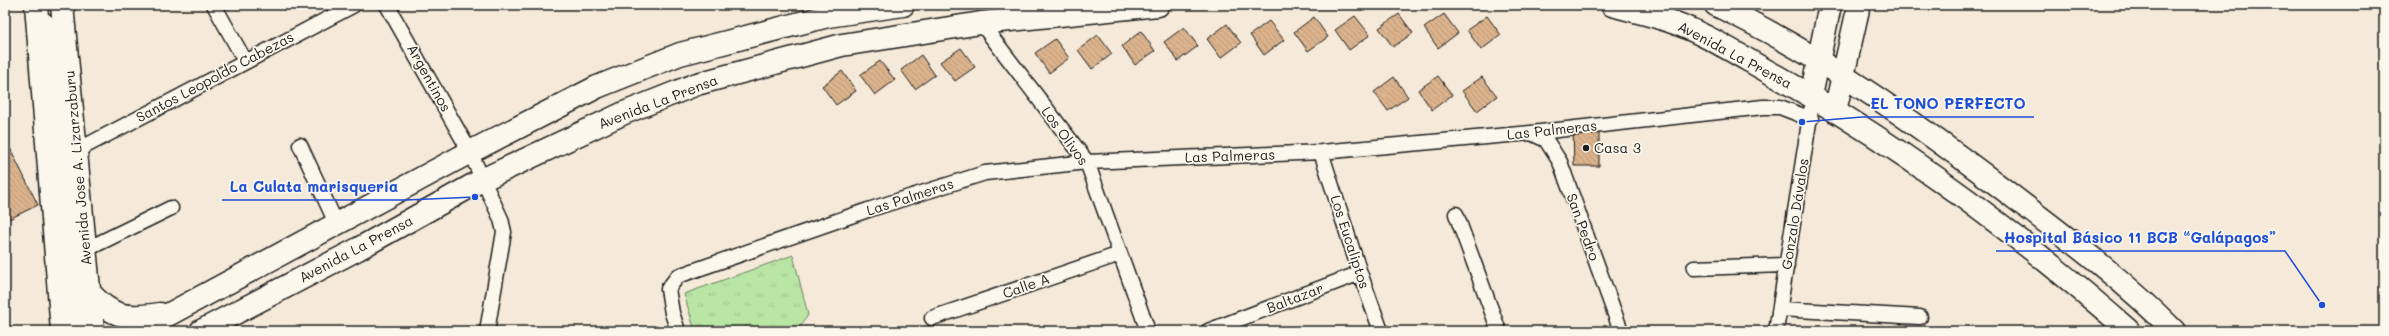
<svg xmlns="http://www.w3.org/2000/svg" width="2389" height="336" font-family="Mali,sans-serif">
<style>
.grass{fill:url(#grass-tufts);stroke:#6a8160}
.building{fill:url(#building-back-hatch);stroke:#1c1c1c}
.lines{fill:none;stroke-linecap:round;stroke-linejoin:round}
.street-casing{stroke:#1c1c1c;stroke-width:17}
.secondary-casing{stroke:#1c1c1c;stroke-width:23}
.primary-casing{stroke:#1c1c1c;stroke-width:25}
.street{stroke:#fbf7ec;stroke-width:14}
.secondary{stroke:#fbf7ec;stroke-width:20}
.primary{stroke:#fbf7ec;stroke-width:22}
.poi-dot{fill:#1c1c1c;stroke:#fbf7ec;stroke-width:1.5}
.labels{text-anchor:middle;stroke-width:3.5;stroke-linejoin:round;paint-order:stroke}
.street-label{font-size:14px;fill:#1c1c1c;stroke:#fbf7ec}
.poi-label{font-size:14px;fill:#1c1c1c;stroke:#fbf7ec;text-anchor:start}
.leader{fill:none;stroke:#1d4ed8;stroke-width:1.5}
.callout-dot{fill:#1d4ed8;stroke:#fbf7ec;stroke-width:1.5}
.callout-label{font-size:15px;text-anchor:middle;font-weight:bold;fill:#1d4ed8;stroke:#fbf7ec;stroke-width:3.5;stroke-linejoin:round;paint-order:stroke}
</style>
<defs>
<pattern id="grass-tufts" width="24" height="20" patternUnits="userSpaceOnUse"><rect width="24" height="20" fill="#b9e6a4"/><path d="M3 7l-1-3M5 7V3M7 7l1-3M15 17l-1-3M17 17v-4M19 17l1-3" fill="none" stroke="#9ec58d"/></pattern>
<pattern id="building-back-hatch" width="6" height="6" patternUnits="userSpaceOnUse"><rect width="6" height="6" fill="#dbb38c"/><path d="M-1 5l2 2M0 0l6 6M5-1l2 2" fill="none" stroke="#bb9978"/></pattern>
</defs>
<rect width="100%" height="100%" fill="#f5e9d9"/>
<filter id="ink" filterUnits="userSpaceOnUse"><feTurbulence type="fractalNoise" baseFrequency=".025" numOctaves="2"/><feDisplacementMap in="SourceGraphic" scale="8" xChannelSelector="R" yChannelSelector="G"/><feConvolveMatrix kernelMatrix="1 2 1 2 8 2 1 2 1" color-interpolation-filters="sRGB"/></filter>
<g filter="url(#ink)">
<path class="grass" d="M793,255L808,315L797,331H695L684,294Z"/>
<path class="building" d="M1399,14L1413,33L1393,47L1379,28Z
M1444,14L1458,33L1438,48L1424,28Z
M1355,16L1370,35L1349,50L1335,30Z
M1487,16L1501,35L1481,50L1467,30Z
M1314,17L1328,37L1308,51L1294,32Z
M1269,21L1284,40L1264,55L1250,35Z
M1227,24L1241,43L1221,58L1207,39Z
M1184,27L1198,46L1178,61L1164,42Z
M1141,31L1155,51L1135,65L1122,46Z
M1098,35L1112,54L1092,69L1078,50Z
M1055,39L1069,58L1049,73L1035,53Z
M961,48L975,67L955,81L940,62Z
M921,55L935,75L915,89L901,70Z
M880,61L895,80L875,95L860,75Z
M842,71L856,91L836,105L822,86Z
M1438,76L1452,95L1432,110L1418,90Z
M1394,77L1408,97L1388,111L1374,92Z
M1482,77L1497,96L1477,111L1462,91Z
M1573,130H1599V166H1574Z
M5,138L38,205L5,221Z"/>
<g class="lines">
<g class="street-casing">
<path id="street" d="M214,5L245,61
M387,5L470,152L501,219L504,232L487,331
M981,23L1087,162L1148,331
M1531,133L1546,140L1560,162L1621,331
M300,145L336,223
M76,151L354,5
M1321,152L1360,273L1381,331
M1456,214L1499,331
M85,250L171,208
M1694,268L1787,265
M1780,309L1920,317
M932,318L1120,254
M678,331L672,313L668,289L678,276L868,210L985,173L1087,162L1321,152L1531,133L1763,107H1780L1811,119
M1208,331L1360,273
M1776,331L1811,110"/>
</g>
<g class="secondary-casing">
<path id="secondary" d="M44,23L54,64L77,331"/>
</g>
<g class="primary-casing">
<path id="primary" d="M36,5L62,331
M62,5L93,331
M1612,5C1633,11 1654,15 1675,23C1708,35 1745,59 1776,76C1903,147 2020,235 2129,331
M1716,5C1818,53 1910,119 1999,186C2059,232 2121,277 2174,331
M1811,96L1830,5
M1835,111L1859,5
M89,292C113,318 126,319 160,314
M138,331L470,152L597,87L680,54L828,16L903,5
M201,331L358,249L482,180L624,113L697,84L842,45L981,23L1158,5"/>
</g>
<use href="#street" class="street"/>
<use href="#secondary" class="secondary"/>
<use href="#primary" class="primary"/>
</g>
</g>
<circle class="poi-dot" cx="1586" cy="148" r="4"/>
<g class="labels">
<g class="street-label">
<text transform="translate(1735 55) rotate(28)" y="5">Avenida La Prensa</text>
<text transform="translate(215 77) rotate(-28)" y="5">Santos Leopoldo Cabezas</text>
<text transform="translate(429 78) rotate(61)" y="5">Argentinos</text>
<text transform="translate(658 102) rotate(-21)" y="5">Avenida La Prensa</text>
<text transform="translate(1552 130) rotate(-6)" y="5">Las Palmeras</text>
<text transform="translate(1065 136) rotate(54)" y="5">Los Olivos</text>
<text transform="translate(1230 156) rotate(-2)" y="5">Las Palmeras</text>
<text transform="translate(78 168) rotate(-95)" y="5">Avenida Jose A. Lizarzaburu</text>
<text transform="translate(910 197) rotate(-18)" y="5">Las Palmeras</text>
<text transform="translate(1795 214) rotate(-81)" y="5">Gonzalo Dávalos</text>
<text transform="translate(1583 227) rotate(70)" y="5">San Pedro</text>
<text transform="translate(1350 242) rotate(72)" y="5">Los Eucaliptos</text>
<text transform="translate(356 249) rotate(-28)" y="5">Avenida La Prensa</text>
<text transform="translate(1026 286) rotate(-19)" y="5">Calle A</text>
<text transform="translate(1295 298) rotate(-21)" y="5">Baltazar</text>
</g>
<g class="poi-label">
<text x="1594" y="153">Casa 3</text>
</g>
</g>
<path class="leader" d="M1802 122L1862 117H2034M475 197L406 200H222M2322 305L2285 251H1996"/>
<g class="callout-dot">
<circle cx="1802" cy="122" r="4"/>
<circle cx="475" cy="197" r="4"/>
<circle cx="2322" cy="305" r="4"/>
</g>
<g class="callout-label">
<text x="1948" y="109">EL TONO PERFECTO</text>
<text x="314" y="192">La Culata marisqueria</text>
<text x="2140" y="243">Hospital Básico 11 BCB “Galápagos”</text>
</g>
<rect width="2389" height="336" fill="none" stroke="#fbf7ec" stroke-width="20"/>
<rect x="10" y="10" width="2369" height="316" fill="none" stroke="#1c1c1c" stroke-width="1.5" filter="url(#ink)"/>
</svg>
